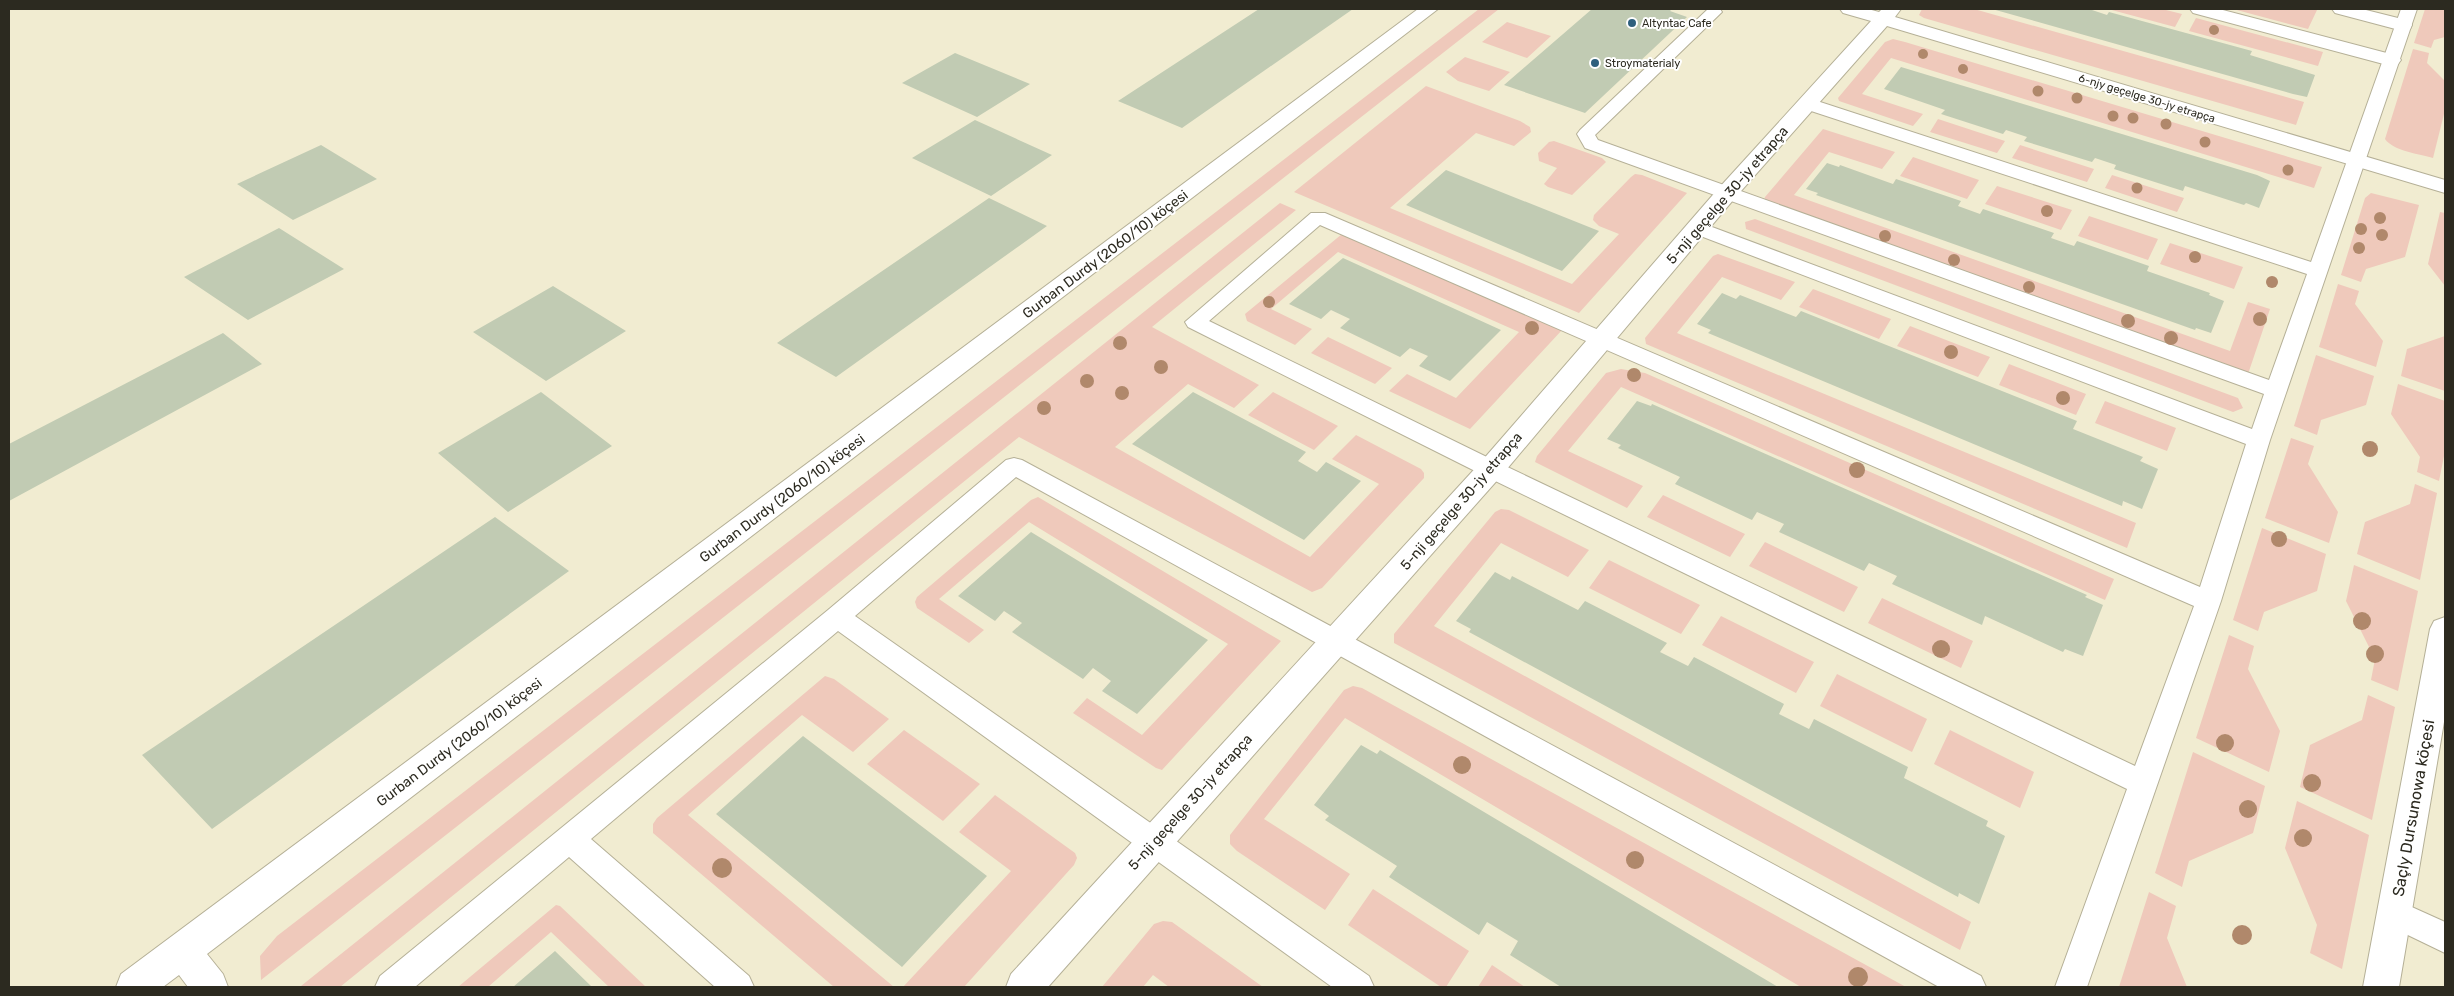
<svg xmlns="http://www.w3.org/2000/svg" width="2454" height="996" font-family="Rubik,sans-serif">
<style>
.green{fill:#efc9bb}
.building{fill:#c1cbb3}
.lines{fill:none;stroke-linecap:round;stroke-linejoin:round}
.lane-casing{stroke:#b5b097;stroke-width:2}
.street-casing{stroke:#b5b097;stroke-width:2}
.lane{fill:#fff;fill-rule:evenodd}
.street{fill:#fff;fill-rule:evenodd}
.tree{fill:#b0886b}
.poi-dot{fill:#2e5f7d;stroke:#fff;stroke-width:2}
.labels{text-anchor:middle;stroke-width:4;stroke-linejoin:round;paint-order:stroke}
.far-poi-label{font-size:11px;fill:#2c2a20;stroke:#fff;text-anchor:start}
.far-street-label{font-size:11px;fill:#2c2a20;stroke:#fff}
.street-label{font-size:14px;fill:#2c2a20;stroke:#fff}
.near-street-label{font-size:16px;fill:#2c2a20;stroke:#fff}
</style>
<rect width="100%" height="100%" fill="#f1ecd1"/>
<path class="green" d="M1479,9H1499L261,980L260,956L277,936Z
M1922,9H1974L2304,102L2296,125L1924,18L1919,15Z
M2108,9H2162L2182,14L2175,27Z
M2233,9H2313L2317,10L2308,29Z
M2425,9L2445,10V37L2434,40L2431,48L2414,43Z
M2196,18L2323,52L2318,66L2189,31Z
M1507,22L1551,36L1527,58L1482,42Z
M1893,39L1905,42L2322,167L2314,188L1891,58L1862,94L1923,114L1913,126L1839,101L1838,98L1885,42Z
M2413,49L2429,53L2427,63L2445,81V110L2433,158C2420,154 2393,151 2385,139Z
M1465,57L1510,72L1489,91L1458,81L1446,72Z
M1426,86L1520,121L1530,127L1531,132L1514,146L1476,133L1390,208L1572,284L1619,234L1599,226L1593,220L1594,215L1631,177L1635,174L1642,175L1687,193L1579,313L1294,192Z
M1938,119L2005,141L1997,153L1930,132Z
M1823,129L1895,152L1882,169L1829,152L1794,195L2230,351L2248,302L2270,309L2247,377L1764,201L1765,197Z
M1554,141L1602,158L1606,162L1572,195L1548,187L1544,184L1557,168L1539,161L1538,153L1549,142Z
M2020,145L2094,169L2087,182L2012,158Z
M1913,157L1979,180L1967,199L1900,176Z
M2112,175L2184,198L2177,212L2105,188Z
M1997,186L2072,210L2061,230L1985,204Z
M2371,193L2419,205L2405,257L2366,269L2361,282L2341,275L2365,198Z
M1280,203L1296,210L1152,327L1259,385L1234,408L1188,384L1115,447L1310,557L1379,484L1332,459L1356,435L1421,469L1424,473V478L1322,588L1312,592L1019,437L340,987L301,986Z
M2440,212L2445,213V286L2428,264Z
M2089,216L2158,239L2148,260L2078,236Z
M1755,219L2238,398L2243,408L2233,412L1746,229L1745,222Z
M1342,234L1557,328L1562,330L1470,429L1389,391L1407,374L1456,398L1519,332L1338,252L1271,309L1312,329L1295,345L1247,321L1245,314Z
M2170,243L2243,267L2234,289L2160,264Z
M1718,254L1795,282L1781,300L1722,277L1677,333L2136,523L2127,548L1646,344L1645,338L1713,256Z
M2338,284L2359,291L2355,304L2383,341L2376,367L2319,347Z
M1813,289L1891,319L1879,339L1799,307Z
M1910,326L1990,357L1978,377L1897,346Z
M2445,336V391L2401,376L2407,349Z
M1328,337L1392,368L1375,384L1311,353Z
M2316,355L2374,376L2366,405L2321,420L2317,435L2294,426Z
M2009,364L2086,394L2076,415L1999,385Z
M1621,369L1645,373L2114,579L2105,600L1621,387L1568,451L1643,486L1627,508L1535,462L1537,456L1606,373Z
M2398,384L2445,401V451L2439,481L2417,472L2420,457L2391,414Z
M1273,392L1338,426L1314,450L1248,415Z
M2105,401L2176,428L2167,451L2095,423Z
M2291,438L2314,446L2308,464L2338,512L2329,543L2265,518Z
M2415,484L2437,493L2420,580L2357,554L2365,522L2410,504Z
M1663,495L1745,534L1730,557L1647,517Z
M1038,497L1281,641L1162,770L1156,768L1073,713L1087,698L1142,735L1228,644L1029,522L939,599L984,630L969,643L917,608L915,602L917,597L1031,500Z
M1501,509L1509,510L1589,550L1568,577L1501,543L1434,626L1971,922L1960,950L1394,643V634L1495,512Z
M2262,528L2326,554L2317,591L2264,612L2258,631L2233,620Z
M1765,542L1858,587L1844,612L1749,566Z
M1609,560L1700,605L1681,634L1589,588Z
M2354,565L2418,591L2398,691L2371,680L2375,659L2346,601Z
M1882,598L1973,641L1961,668L1868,623Z
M1721,616L1814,662L1796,693L1702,645Z
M2229,635L2254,646L2248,669L2280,731L2269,772L2196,738Z
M1837,674L1927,719L1912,752L1820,706Z
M825,676L834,679L889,719L853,752L802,715L688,815L894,987H834L653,833V824L657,818Z
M1353,686L1362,688L1906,987H1801L1345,718L1264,819L1350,874L1325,910L1237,851L1230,844V835L1344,690Z
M2368,695L2395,707L2372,820L2300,787L2310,745L2362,720Z
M904,730L980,784L943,821L867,764Z
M1950,730L2034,772L2020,808L1934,764Z
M2193,752L2265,786L2253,833L2189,861L2182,887L2155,873Z
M995,795L1075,853L1077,858L1074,865L964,987H903L1011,871L959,832Z
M2297,801L2369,835L2342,969L2310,953L2317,925L2285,848Z
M1373,889L1469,951L1446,987H1441L1348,925Z
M2149,892L2176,906L2167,938L2187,987H2119Z
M556,905L560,906L646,987H609L551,932L488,987H458Z
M1163,921L1172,922L1263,987H1169L1153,975L1143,987H1102L1154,924Z
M1492,965L1525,987H1478Z"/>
<path class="building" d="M1259,9H1353L1182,128L1118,101Z
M1592,9H1672L1670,11L1687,17L1585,113L1504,85Z
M1992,9H2089L2107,15L2109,12L2252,51L2250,55L2315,75L2307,97L2293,94Z
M955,53L1030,84L977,117L902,83Z
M1901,67L2257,175L2270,181L2259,208L2246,203L2244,205L2185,186L2183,191L2114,169L2116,165L2095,158L2092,162L2024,141L2027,137L2006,130L2003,134L1941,114L1945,110L1884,89Z
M975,120L1052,155L991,196L912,158Z
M321,145L377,179L293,220L237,184Z
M1827,163L1839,167L1840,165L1893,184L1896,179L1961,201L1958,206L1980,214L1983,209L2054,233L2051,238L2074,246L2077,241L2149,266L2147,271L2210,293L2209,295L2224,301L2211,333L2196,328L2195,330L1816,195L1818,193L1806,189Z
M1446,170L1599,231L1562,271L1406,205Z
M989,198L1047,226L836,377L777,343Z
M279,228L344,269L248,320L184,277Z
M1343,258L1501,330L1450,381L1419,366L1428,356L1410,348L1400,357L1340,328L1350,319L1331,310L1321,319L1289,304Z
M553,286L626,331L546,381L473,332Z
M1722,293L1736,299L1740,295L1796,317L1801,311L2077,421L2073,429L2143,457L2140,461L2158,469L2142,509L2123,501L2122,506L1708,333L1711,330L1697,324Z
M223,333L262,364L9,501V444Z
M541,392L612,446L508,512L438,453Z
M1193,392L1306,452L1298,461L1317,472L1326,462L1361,481L1304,540L1132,444Z
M1637,401L1651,406L1652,404L2087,595L2085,597L2103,605L2083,656L2065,649L2063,652L1985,616L1982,625L1892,584L1897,576L1869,563L1864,571L1779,532L1784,524L1757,512L1752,520L1675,484L1680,477L1618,448L1621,445L1607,439Z
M495,517L569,571L212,829L142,755Z
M1031,532L1208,640L1137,714L1102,691L1111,681L1093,668L1083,679L1012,632L1022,623L1004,611L995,621L958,596Z
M1495,572L1510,580L1512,576L1578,610L1585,601L1667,643L1660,652L1688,666L1694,657L1784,704L1779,714L1809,729L1814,719L1908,767L1904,778L1988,821L1986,826L2005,836L1979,904L1959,893L1958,897L1469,632L1471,629L1456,621Z
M803,736L987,876L902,967L716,814Z
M1361,745L1377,754L1380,750L1778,987H1561L1510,955L1518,941L1487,922L1479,935L1389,877L1397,866L1325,820L1329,816L1314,805Z
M555,951L592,987H513Z"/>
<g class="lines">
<g class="lane-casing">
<path id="lane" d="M1708,9H1720L1722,12L1595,135L1598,140L2269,380L2307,274L1802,108L1799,104L1802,100H1814L2311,262L2401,9H2417L2270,440L2221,601L2087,987H2055L2127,789L1483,475L1188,327L1185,322L1311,213H1325L2200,587L2246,444L1690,232L1687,228L1690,224H1704L2252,429L2264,394L1585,148L1577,134L1580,130ZM1320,225L2194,606L2135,766L1499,463L1209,321Z
M1014,458L1022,460L1981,976L1986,987H1939L1016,477L855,616L1369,976L1374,987H1332L838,631L591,839L749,976L754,987H715L569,857L415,987H375L380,976L828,610L1006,460Z
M2394,899L2445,922V953L2383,923L2379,913L2383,903Z"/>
</g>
<g class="street-casing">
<path id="street" d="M1418,9H1438L207,954L223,974L228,987H188L179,975L163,987H116L121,974Z
M1840,9H1868L1879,12L1882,9H1901L1895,17L2445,180V193L1887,26L1734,199L1501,476L1048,987H1006L1011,974L1481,462L1718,189L1871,21L1843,13Z
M2190,9H2219L2398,56L2401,60L2398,64L2391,66L2193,13Z
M2332,9H2362L2410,21L2412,25L2410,29L2403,31L2335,13Z
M2445,617V716L2399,987H2363L2430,629L2434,621Z"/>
</g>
<use href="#lane" class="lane"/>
<use href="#street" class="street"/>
</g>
<g class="tree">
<circle cx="2214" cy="30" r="5"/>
<circle cx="1923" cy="54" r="5"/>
<circle cx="1963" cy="69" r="5"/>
<circle cx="2038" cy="91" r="5.5"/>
<circle cx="2077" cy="98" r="5.5"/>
<circle cx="2113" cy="116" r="5.5"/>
<circle cx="2133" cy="118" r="5.5"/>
<circle cx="2166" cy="124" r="5.5"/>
<circle cx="2205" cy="142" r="5.5"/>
<circle cx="2288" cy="170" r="5.5"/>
<circle cx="2137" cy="188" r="5.5"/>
<circle cx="2047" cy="211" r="6"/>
<circle cx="2380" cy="218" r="6"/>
<circle cx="2361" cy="229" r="6"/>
<circle cx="2382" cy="235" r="6"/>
<circle cx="1885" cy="236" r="6"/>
<circle cx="2359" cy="248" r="6"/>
<circle cx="2195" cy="257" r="6"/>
<circle cx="1954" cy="260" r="6"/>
<circle cx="2272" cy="282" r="6"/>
<circle cx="2029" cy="287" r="6"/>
<circle cx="1269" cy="302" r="6"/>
<circle cx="2260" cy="319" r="7"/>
<circle cx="2128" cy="321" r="7"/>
<circle cx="1532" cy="328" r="7"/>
<circle cx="2171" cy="338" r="7"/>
<circle cx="1120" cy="343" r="7"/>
<circle cx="1951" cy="352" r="7"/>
<circle cx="1161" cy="367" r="7"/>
<circle cx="1634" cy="375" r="7"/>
<circle cx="1087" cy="381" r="7"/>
<circle cx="1122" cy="393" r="7"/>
<circle cx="2063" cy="398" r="7"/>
<circle cx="1044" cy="408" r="7"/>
<circle cx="2370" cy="449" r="8"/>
<circle cx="1857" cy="470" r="8"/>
<circle cx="2279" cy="539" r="8"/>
<circle cx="2362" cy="621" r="9"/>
<circle cx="1941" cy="649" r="9"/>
<circle cx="2375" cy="654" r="9"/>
<circle cx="2225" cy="743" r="9"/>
<circle cx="1462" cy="765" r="9"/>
<circle cx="2312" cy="783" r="9"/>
<circle cx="2248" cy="809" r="9"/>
<circle cx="2303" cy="838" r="9"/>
<circle cx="1635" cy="860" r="9"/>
<circle cx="722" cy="868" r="10"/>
<circle cx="2242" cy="935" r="10"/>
<circle cx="1858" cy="977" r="10"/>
</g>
<g class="poi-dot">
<circle cx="1632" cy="23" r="5"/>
<circle cx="1595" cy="63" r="5"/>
</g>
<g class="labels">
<g class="far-poi-label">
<text x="1642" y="27">Altyntac Cafe</text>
<text x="1605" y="67">Stroymaterialy</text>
</g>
<g class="far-street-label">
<text transform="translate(2147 98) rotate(17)" y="4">6-njy geçelge 30-jy etrapça</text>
</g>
<g class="street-label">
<text transform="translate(1727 195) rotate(-49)" y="5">5-nji geçelge 30-jy etrapça</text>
<text transform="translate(1105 254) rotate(-37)" y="5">Gurban Durdy (2060/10) köçesi</text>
<text transform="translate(782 498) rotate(-37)" y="5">Gurban Durdy (2060/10) köçesi</text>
<text transform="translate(1461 501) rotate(-49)" y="5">5-nji geçelge 30-jy etrapça</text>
<text transform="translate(459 742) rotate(-37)" y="5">Gurban Durdy (2060/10) köçesi</text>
<text transform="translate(1190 802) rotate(-48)" y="5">5-nji geçelge 30-jy etrapça</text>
</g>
<g class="near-street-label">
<text transform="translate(2413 808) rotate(-80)" y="6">Saçly Dursunowa köçesi</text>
</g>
</g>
<rect width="2454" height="996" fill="none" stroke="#2c2a20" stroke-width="20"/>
</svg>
